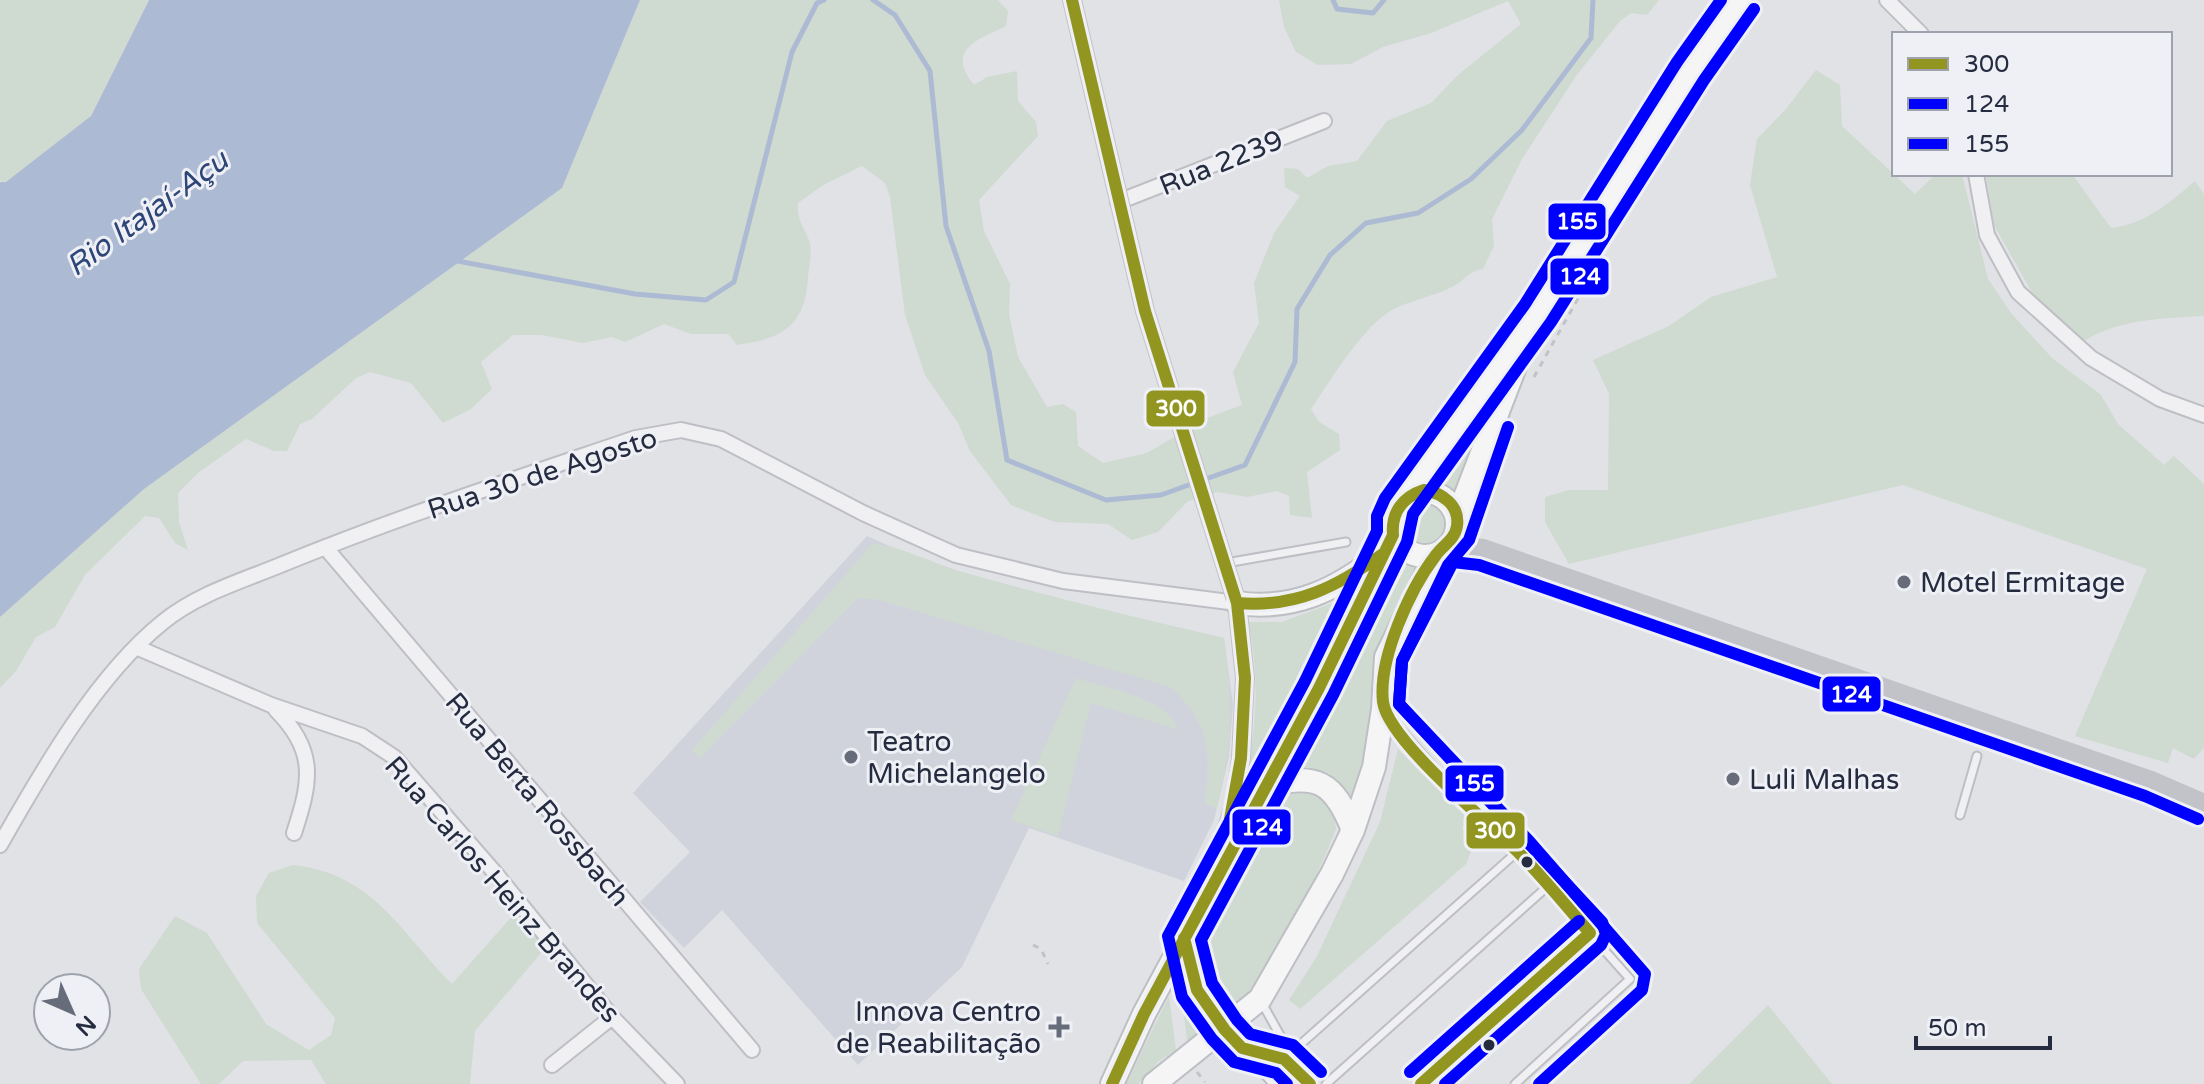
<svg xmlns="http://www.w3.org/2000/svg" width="2204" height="1084" font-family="'Varela Round',sans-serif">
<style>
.built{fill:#d1d3dc}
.green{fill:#cfdad1}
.water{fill:#adbad3}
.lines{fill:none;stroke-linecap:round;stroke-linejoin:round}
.stream{stroke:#adbad3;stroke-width:5}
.lane-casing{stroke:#bebfc4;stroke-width:11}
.street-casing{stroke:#bebfc4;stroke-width:18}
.primary-casing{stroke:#bdbfc4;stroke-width:26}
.path{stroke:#c2c3c9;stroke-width:3;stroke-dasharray:6 6;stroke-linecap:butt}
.lane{stroke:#f0f0f3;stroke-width:7}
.street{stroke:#f0f0f3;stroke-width:14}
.secondary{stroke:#c2c3c9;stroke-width:20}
.primary{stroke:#f5f5f6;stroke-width:22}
.bus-1-casing{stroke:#eef0f6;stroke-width:18}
.bus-2-casing{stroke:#eef0f6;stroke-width:18}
.bus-3-casing{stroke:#eef0f6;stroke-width:18}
.bus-1{stroke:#929620;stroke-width:12}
.bus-2{stroke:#00f;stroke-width:12}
.bus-3{stroke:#00f;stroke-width:12}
.poi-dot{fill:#676c7a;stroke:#eef0f6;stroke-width:3}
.bus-dot{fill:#262c40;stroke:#eef0f6;stroke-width:3}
.labels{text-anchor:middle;stroke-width:6;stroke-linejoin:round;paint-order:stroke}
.street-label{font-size:28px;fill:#262c40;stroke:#eef0f6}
.poi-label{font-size:28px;fill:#262c40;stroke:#eef0f6;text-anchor:start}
.water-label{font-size:30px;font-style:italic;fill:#2e4577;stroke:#eef0f6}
.line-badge{stroke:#eef0f6;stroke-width:3}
.badge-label{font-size:22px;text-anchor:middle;font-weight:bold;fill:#fff}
</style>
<rect width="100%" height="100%" fill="#e1e2e6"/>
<path class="built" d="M867,536L925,562L1083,606L1224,638L1233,704L1229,757L1214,820L1184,881L1029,828L962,967L858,1065L722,910L684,948L640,902L690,852L633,793Z"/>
<path class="green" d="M0,0H149L91,116L6,183L0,181Z
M640,0H998L1008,11L1006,26C978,40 945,49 974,85L987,77L1017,71L1018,101L1036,122L1038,136L979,200L984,231L1010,284L1009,314L1018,357L1047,407L1063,404L1076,412L1078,446L1103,463L1147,453L1205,419L1242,405L1233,372L1259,323L1254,283L1274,233L1300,196L1285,187L1284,168L1298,169L1307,178L1328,166L1357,161L1387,121L1431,103L1458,75L1521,24L1508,1L1431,33L1383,47L1351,64L1318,65L1296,52L1284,27L1279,0H1659L1647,15L1631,13L1620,21L1576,76L1522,159L1492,219L1494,246L1483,269C1467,271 1465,281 1452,287C1434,296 1412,300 1394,309C1364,324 1330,381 1311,409L1319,422L1339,434L1340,450L1307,472L1312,518L1290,515L1289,496L1277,491L1247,497L1217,492L1187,502L1158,532L1132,540L1108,524L1055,522L1011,505L970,451L958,423L925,375L905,315L890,197L885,183L862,166L823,185L798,203C796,222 806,228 810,244C812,254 809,267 808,276C806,325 783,339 737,345L728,334H691L664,324L625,342L612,337L583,343L542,335H513L481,362L492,389L471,409L443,423L411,383L370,372L356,378L312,419L300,424L287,451H274L246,439L198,473L178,493L179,522L188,550L175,543L159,518L145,516L85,575L55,627L36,637L16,671L0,688V617L144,489L562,188Z
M1816,70L1840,85L1842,126L1915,194L1936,174H1962L1988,279L2011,313L2052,358L2101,395L2118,424L2164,465L2174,456L2204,484V748L2194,759L2173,748L2168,763L2075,736L2147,569L1903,485L1569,564L1545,522V497L1569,490H1608L1609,394L1593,360L1669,326L1711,297L1777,277L1750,185L1757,139L1786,109Z
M1986,174H2072L2111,228C2146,224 2169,203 2195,181L2204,194V316C2164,318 2119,319 2084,341L2034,296L1994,225Z
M1486,402L1458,496L1431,479Z
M1406 524a19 19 0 1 1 38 0a19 19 0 1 1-38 0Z
M872,544C896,544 939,566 966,573C1051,597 1137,618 1224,638C1233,704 1233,742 1217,808L1205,804C1210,752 1211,724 1170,687L879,600L858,598L699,759L692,750Z
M1407,565L1422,570L1375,703L1353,801L1329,773L1299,765Z
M1346,598L1307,687L1240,806C1255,744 1262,685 1248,622H1282Z
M1076,678C1108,689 1165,696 1179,730L1091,703L1058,836L1011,820Z
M1398,749L1469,820L1462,828L1474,844L1466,864L1300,1009L1289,1000L1316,958L1380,822Z
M1302,790C1324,792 1335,808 1336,829C1316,881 1270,976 1230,1012C1208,991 1199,972 1205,942L1276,807L1284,797Z
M293,865C374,874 400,932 452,984L513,915L546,947L475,1031L470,1084H326L311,1060L243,1061L219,1084H201L141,989L139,969L175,916L207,933L266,1024L309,1050L331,1035L335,1018L257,923L256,896L269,873Z
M1184,983L1194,1008L1212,1031L1188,1047L1182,1001Z
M1169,996L1176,1050L1159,1061L1138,1084H1126Z
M1768,1005L1832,1084H1689Z"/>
<path class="water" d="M149,0H640L562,188L144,489L0,617V182H6L91,116Z"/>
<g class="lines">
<path class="stream" d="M873,0L895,15L930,71L946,226L989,351L1007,460L1106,500L1161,495L1194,483
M1333,0L1337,9L1373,13L1384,0
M452,260L635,294L706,300L734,282L792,52L817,3L824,0
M1203,480L1245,465L1295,362L1297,309L1330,255L1366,223L1418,213L1471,179L1522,130L1591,38L1593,0"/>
<g class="lane-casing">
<path id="lane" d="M1226,563L1346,542
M1387,714L1449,785L1517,852L1630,979L1515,1084
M1960,815L1977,756
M1262,1003L1281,1037L1284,1059
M1226,1032L1242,1048L1284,1059L1310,1084
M1243,1049L1273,1084
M1284,1059L1517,852
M1326,1084L1548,886
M1421,1084L1590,933"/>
</g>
<g class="street-casing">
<path id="street" d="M1887,0L1921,34
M1976,174L1987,235L2018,292L2091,358L2160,399L2204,415
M1118,202L1324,121
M325,547L752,1050
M136,647L271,705L362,736L394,757L496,874L612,1017L677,1084
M276,710C317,751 311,781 294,833
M0,845C42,771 96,676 163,622C197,594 242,581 283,564C398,517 518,478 636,438L681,430L721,439L863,513L956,555L1063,581L1237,603
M552,1065L612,1017"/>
</g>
<g class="primary-casing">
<path id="primary" d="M1393 524a32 32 0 1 1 64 0a32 32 0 1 1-64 0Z
M1407,497L1538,313L1691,71L1741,0
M1457,518L1520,354
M1237,603C1294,611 1335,590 1380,556
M1267,786C1317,772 1334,782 1353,830
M1184,938L1197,990L1225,1030
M1112,1084L1144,1014L1319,688L1393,535
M1154,1084L1260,999L1332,874L1353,830L1374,767L1383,709L1386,657L1436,554"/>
</g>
<path class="path" d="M1534,377L1614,234
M1404,705L1410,720
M1426,738L1525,824L1521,840
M1033,945L1041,949L1048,964
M1197,1072L1205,1082"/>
<use href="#lane" class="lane"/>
<use href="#street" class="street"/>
<path class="secondary" d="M1072,0L1145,311L1237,603L1245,678L1241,758L1236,798L1215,870
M1448,545L1483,549L2151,781L2204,804"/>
<use href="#primary" class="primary"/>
<g class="bus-1-casing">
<path id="bus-1" d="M1072,0L1145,311L1237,603L1245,678L1241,758L1230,819
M1237,603C1296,608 1337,587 1384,553
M1184,938L1197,990L1225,1030L1242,1048L1284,1059L1310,1084
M1112,1084L1144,1014L1319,688L1393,535C1391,512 1403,497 1424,490C1442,493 1460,505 1457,526C1455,540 1443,545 1436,555C1410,589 1378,659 1383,702C1388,740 1487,821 1517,851C1543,877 1566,906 1590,933L1421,1084"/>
</g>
<g class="bus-2-casing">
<path id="bus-2" d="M1321,1072L1293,1045L1250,1034L1237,1020L1212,983L1201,940L1333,695L1407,542L1413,514L1551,322L1704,80L1754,9
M1445,1084L1601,945L1606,934L1602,922L1399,704L1402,661L1453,562L1479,565L2145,796L2198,819"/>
</g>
<g class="bus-3-casing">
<path id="bus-3" d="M1508,427L1469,540L1448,565L1402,661L1399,704L1529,841L1645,974L1642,990L1539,1084
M1410,1072L1579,921
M1287,1084L1276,1073L1234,1062L1212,1039L1182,997L1168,936L1305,681L1377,531V516L1385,498L1525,304L1677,62L1721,0"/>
</g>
<use href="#bus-1" class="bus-1"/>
<use href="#bus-2" class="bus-2"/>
<use href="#bus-3" class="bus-3"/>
</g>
<g class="poi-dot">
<circle cx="1904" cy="582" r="8"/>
<circle cx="851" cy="757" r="8"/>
<circle cx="1733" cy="779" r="8"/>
<path d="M1055 1015h8v8h8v8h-8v8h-8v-8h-8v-8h8z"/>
</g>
<g class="bus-dot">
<circle cx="1527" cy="862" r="7"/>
<circle cx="1489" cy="1045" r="7"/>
</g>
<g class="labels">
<g class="street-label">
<text transform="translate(1221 162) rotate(-22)" y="10">Rua 2239</text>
<text transform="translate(542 473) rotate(-18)" y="10">Rua 30 de Agosto</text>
<text transform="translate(538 799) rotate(50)" y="10">Rua Berta Rossbach</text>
<text transform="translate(503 889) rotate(49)" y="10">Rua Carlos Heinz Brandes</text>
</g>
<g class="poi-label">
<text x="1920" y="592">Motel Ermitage</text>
<text x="867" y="751">Teatro<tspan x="867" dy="32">Michelangelo</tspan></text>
<text x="1749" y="789">Luli Malhas</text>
<text x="1041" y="1021" text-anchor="end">Innova Centro<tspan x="1041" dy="32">de Reabilitação</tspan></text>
</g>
<g class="water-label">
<text transform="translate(147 213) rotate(-36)" y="10">Rio Itajaí-Açu</text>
</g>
</g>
<g class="line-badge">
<rect x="1547" y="202" width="60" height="39" rx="8" fill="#00f"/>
<rect x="1549" y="257" width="61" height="39" rx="8" fill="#00f"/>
<rect x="1145" y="389" width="61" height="39" rx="8" fill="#929620"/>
<rect x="1821" y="675" width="61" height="38" rx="8" fill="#00f"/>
<rect x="1444" y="764" width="61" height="39" rx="8" fill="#00f"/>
<rect x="1231" y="808" width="61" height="38" rx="8" fill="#00f"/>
<rect x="1465" y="811" width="61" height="39" rx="8" fill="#929620"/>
</g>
<g class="badge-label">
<text x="1577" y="229">155</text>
<text x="1580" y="284">124</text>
<text x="1176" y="416">300</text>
<text x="1851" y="702">124</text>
<text x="1474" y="791">155</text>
<text x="1262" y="835">124</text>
<text x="1495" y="838">300</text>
</g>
<rect x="1892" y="32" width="280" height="144" fill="#eef0f6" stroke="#9ea2ad" stroke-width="2"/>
<rect x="1908" y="58" width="40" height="12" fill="#929620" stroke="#9ea2ad" stroke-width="2"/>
<text x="1964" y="72" font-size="24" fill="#262c40">300</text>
<rect x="1908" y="98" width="40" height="12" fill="#0000ff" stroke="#9ea2ad" stroke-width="2"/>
<text x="1964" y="112" font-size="24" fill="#262c40">124</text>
<rect x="1908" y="138" width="40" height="12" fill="#0000ff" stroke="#9ea2ad" stroke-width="2"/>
<text x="1964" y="152" font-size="24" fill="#262c40">155</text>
<g transform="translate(72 1012) rotate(135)"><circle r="38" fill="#eef0f6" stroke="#9ea2ad" stroke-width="2"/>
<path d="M0-6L14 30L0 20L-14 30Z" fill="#676c7a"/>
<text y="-12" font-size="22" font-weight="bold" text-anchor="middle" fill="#262c40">N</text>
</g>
<path d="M1916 1036v12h134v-12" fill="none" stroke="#262c40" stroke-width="4"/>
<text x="1928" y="1036" font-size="24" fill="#262c40" stroke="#eef0f6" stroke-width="6" paint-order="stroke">50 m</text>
</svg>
